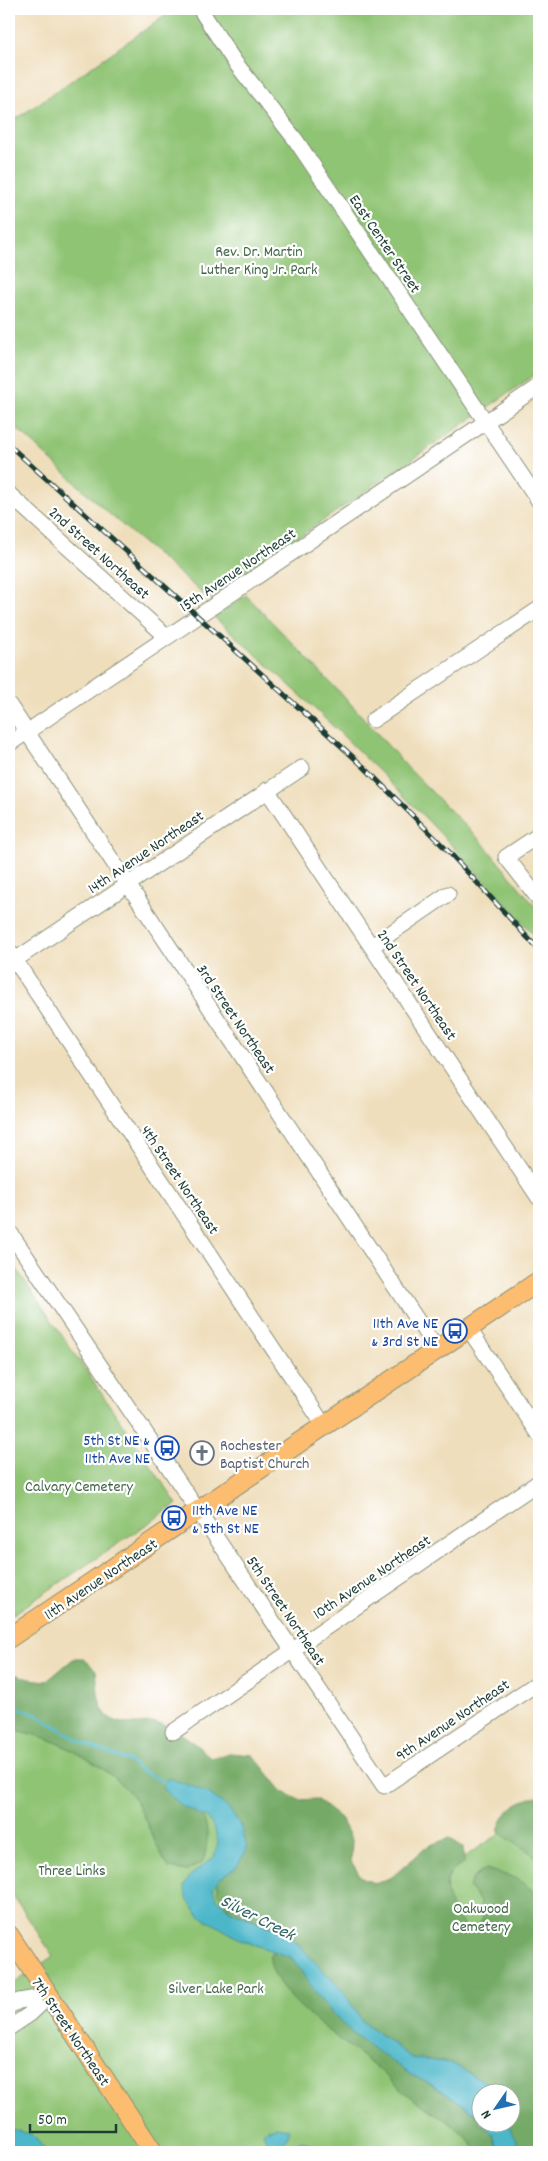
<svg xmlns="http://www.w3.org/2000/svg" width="548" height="2161" font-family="Dekko,sans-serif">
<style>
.green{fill:#90c475;stroke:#588054;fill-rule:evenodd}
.forest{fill:#74aa66;stroke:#4a744d}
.water{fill:#4db7ca;stroke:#367a7f}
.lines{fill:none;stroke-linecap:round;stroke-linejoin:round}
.stream{stroke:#4db7ca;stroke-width:3}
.minor-casing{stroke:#878e78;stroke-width:17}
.major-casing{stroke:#878e78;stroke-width:21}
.minor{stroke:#fff;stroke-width:15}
.major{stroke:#fcbd6f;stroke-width:19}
.rail-casing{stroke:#1f3d34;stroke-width:5}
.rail{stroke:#fff;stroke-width:3;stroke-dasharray:9;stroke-linecap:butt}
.labels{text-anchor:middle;stroke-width:4.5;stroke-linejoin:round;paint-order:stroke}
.street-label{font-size:16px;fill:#1f3d34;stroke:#fff}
.park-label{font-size:16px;fill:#416648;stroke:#fff}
.transit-label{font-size:16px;fill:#164399;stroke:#fff;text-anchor:end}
.worship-label{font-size:16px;fill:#5b616d;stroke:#fff;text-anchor:start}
.water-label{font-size:18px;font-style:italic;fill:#2d6261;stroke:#fff}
</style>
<rect width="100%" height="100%" fill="#fff"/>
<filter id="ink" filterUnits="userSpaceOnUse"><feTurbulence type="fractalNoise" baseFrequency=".02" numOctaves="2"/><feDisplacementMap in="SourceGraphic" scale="10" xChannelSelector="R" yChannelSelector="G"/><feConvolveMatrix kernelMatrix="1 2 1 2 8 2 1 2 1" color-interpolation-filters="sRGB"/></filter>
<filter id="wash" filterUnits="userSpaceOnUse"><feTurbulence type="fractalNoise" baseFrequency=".0096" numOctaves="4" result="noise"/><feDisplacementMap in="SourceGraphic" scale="20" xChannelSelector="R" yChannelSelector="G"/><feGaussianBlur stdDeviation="1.12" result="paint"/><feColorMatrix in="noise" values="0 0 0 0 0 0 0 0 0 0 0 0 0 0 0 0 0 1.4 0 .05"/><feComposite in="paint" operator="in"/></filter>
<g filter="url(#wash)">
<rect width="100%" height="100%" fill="#efdebc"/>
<path class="green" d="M175,9H539V372L209,599L107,512L9,421V124Z
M246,595L350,703L408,768L481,841L539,911V941C438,826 329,718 214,617Z
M9,1258L177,1504L9,1617Z
M9,1677L254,1814L370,1919L539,1808V2152H9V1987L53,1956L9,1889ZM507,2093L510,2094V2124H480V2094Z"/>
<path class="forest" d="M73,1659H84L96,1670C99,1702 97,1725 137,1724C145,1724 156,1721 164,1725C182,1732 197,1745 211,1758L230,1753L253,1755L282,1791L299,1800L316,1799L341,1819L352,1840L351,1861L360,1876L375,1884L392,1877L428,1846L449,1838L463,1847L464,1863C460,1866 451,1871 449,1876C440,1895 458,1919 469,1932L483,1920L480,1902L469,1887L473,1878L486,1869L516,1878L539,1895V2152H507L510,2094L494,2093L482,2080L451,2063L412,2058L362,2021L343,1991L287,1933L231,1911L218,1894V1880L237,1866L241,1825L180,1804C185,1807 193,1809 198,1813C212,1824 207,1847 203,1862L187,1871L169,1868C155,1847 148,1821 134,1799C119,1775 70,1746 42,1737C31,1733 20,1732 9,1728V1672L29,1679L47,1681Z
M539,1796V1873L536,1857C524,1847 510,1842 498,1831C505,1808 517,1801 539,1796Z
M278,1952L292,1958L348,2029L410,2074L443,2091L475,2113L480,2124H483L493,2135L499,2152H477C463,2125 428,2111 404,2092C394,2084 386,2075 376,2067C348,2044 266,1993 270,1954Z"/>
<path class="water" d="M168,1778C208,1791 241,1804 247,1850L237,1866L218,1880L213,1888L216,1898L231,1911L287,1933L343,1991L362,2021L412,2058L451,2063L482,2080L494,2093L480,2094V2120L475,2113L443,2091L410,2074L375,2050L348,2029L322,2002L292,1958L241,1940L199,1915L188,1901L184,1887L190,1876L214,1857L218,1843L215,1830L208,1819L180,1805L162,1788Z
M483,2124H508L522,2152H499L493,2135Z
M277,2127L288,2129L289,2133L280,2152H271L263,2132L267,2129Z
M14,2130L32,2134L47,2152H9V2131Z
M301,2140L327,2152H295Z"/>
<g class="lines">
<path class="stream" d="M9,1704L37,1715L85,1744L129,1761L141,1771L168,1784"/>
</g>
</g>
<g filter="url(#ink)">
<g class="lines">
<g class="minor-casing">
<path id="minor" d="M200,9L234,61L295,139L539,501
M9,494L167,637
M9,705L437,1350
M373,720L539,609
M9,744L539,386
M267,790L539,1198
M539,835L506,857L539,899
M372,946L448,894
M9,951L325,1427
M9,964L302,768
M9,1231L384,1786L539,1682
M469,1329L539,1434
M173,1732L539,1482
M9,2006L19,2001L49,1996
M9,2028L30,2014L49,1996"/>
</g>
<g class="major-casing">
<path id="major" d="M9,1638L539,1281
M9,1935L153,2152"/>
</g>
<use href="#minor" class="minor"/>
<use href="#major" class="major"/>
<g class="rail-casing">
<path id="rail" d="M9,445L363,766L449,852L539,950"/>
</g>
<use href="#rail" class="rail"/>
</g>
</g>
<defs>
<g id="bus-ring" transform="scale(1.25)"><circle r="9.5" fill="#fff" stroke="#1a4fb4" stroke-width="1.5"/><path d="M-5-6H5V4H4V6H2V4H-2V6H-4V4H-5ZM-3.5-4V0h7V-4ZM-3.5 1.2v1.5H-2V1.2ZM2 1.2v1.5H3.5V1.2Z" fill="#1a4fb4"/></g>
<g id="church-ring" transform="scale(1.25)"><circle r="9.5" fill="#fff" stroke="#6b7280" stroke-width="1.5"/><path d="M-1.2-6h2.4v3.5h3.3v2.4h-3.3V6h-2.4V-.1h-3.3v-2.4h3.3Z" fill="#6b7280"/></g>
</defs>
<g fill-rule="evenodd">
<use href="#bus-ring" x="455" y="1331"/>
<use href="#bus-ring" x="167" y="1448"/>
<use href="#church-ring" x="202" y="1453"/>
<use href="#bus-ring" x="174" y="1518"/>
</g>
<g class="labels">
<g class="street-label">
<text transform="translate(386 243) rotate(56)" y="6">East Center Street</text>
<text transform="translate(100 552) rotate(42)" y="6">2nd Street Northeast</text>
<text transform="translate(237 569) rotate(-34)" y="6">15th Avenue Northeast</text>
<text transform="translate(145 851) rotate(-34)" y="6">14th Avenue Northeast</text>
<text transform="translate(418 984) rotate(56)" y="6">2nd Street Northeast</text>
<text transform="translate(237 1018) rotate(56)" y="6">3rd Street Northeast</text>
<text transform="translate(181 1179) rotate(56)" y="6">4th Street Northeast</text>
<text transform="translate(371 1576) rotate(-34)" y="6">10th Avenue Northeast</text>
<text transform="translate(100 1578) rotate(-34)" y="6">11th Avenue Northeast</text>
<text transform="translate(287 1610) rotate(56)" y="6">5th Street Northeast</text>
<text transform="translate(452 1719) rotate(-34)" y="6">9th Avenue Northeast</text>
<text transform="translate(72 2031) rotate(56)" y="6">7th Street Northeast</text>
</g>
<g class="park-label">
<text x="259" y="256">Rev. Dr. Martin<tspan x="259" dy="18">Luther King Jr. Park</tspan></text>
<text x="79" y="1491">Calvary Cemetery</text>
<text x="72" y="1875">Three Links</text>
<text x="481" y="1913">Oakwood<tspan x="481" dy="18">Cemetery</tspan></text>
<text x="216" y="1993">Silver Lake Park</text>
</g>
<g class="transit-label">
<text x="438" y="1328">11th Ave NE<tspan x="438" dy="18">&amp; 3rd St NE</tspan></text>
<text x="150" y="1445">5th St NE &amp;<tspan x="150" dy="18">11th Ave NE</tspan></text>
<text x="192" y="1515" text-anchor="start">11th Ave NE<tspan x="192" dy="18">&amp; 5th St NE</tspan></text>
</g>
<g class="worship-label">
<text x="220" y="1450">Rochester<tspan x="220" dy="18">Baptist Church</tspan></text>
</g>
<g class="water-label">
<text transform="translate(258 1917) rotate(27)" y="6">Silver Creek</text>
</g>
</g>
<rect width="548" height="2161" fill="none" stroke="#fff" stroke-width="30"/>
<g transform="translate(496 2108) rotate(236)"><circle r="24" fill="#ffffff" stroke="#a5b1ae"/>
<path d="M0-4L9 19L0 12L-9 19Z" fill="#1f6fb2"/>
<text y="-8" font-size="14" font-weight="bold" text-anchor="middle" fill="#1f3d34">N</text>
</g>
<path d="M30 2124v8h86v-8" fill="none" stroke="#1f3d34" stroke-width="2.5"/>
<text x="38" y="2124" font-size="15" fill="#1f3d34" stroke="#ffffff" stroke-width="4" paint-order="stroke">50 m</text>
</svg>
